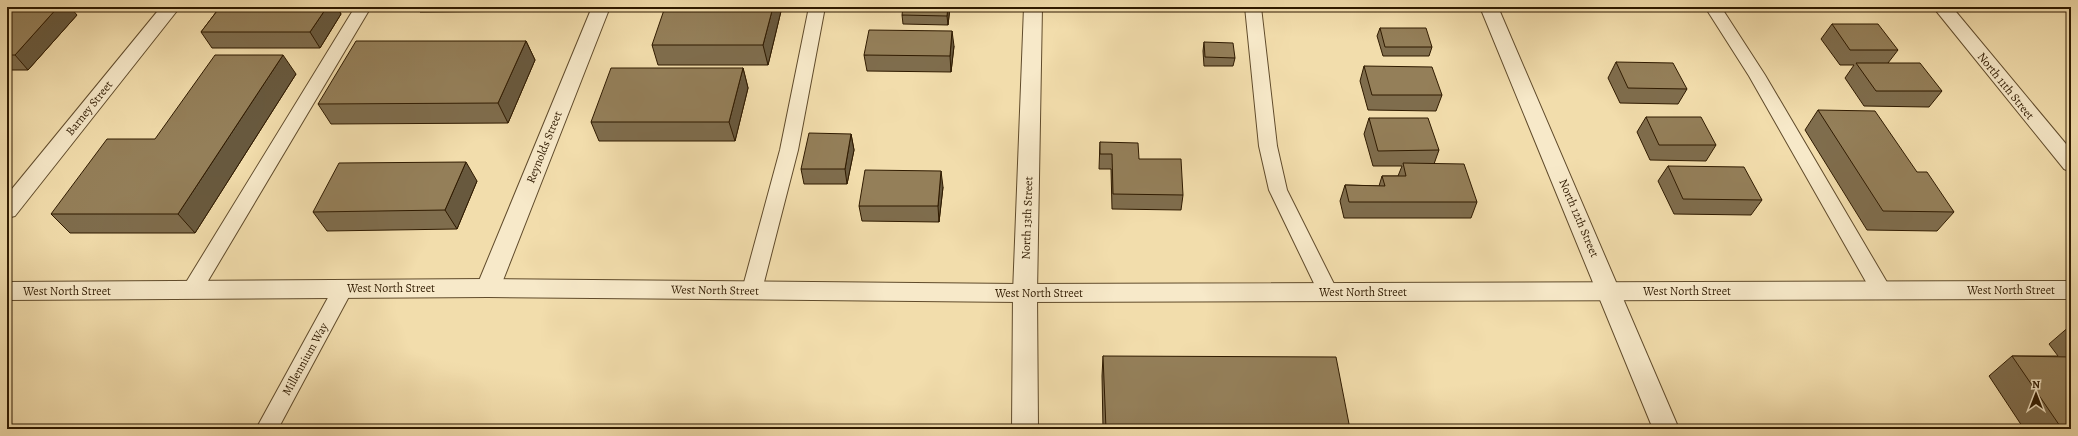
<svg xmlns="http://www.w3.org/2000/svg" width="2078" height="436" font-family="Alegreya,serif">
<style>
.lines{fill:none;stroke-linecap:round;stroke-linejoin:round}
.service-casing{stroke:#604b2b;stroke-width:2}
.minor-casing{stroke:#604b2b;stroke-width:2}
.tertiary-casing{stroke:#604b2b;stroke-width:2}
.service{fill:#f7e9c9;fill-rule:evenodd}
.minor{fill:#f7e9c9;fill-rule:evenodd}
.tertiary{fill:#f7e9c9;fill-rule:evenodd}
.wall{fill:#7f6d4d;stroke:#2f1a00}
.shaded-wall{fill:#68593e;stroke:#2f1a00}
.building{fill:#947f59;stroke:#2f1a00}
.labels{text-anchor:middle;stroke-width:3;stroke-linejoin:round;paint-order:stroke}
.street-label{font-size:12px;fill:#2f1a00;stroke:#f7e9c9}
</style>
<rect width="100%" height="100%" fill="#f2ddac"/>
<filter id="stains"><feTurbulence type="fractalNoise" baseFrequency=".005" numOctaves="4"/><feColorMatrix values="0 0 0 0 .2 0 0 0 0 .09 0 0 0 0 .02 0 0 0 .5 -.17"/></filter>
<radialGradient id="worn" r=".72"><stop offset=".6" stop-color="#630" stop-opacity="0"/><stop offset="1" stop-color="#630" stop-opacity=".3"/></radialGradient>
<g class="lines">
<g class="service-casing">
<path id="service" d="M355,7H371L199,296L192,298L185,296L182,290L185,284Z
M809,7H825L798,150L762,290L759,296L752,298L745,296L742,290L780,150Z
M1245,7H1261L1277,146L1287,190L1338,292L1335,298L1328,300L1321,298L1269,190L1259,146Z
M1705,7H1721L1765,75L1888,284L1891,290L1888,296L1881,298L1874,296L1749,76Z
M343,281L350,283L353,289L278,429H256L336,283Z"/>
</g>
<g class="minor-casing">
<path id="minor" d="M161,7H180L15,216L7,218V195Z
M592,7H610L500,288L496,295L488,297L480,295L476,288Z
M1024,7H1042L1037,293L1038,429H1012L1013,293Z
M1480,7H1498L1679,429H1653Z
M1933,7H1952L2071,150V172L2064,169Z"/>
</g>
<g class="tertiary-casing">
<path id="tertiary" d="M488,279L1025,284L2071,281V299L1025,302L488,297L7,300V282Z"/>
</g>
<use href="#service" class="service"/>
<use href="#minor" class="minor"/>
<use href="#tertiary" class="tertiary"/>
</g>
<path class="wall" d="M7,7L77,15L28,70H7Z
M220,7H337L341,14L320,48H212L201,32Z
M417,7H557L555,11L420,12Z
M782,7L768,65H658L652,45Z
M950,7L948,25L903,24L902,15Z
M1103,7H1163V10L1103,9Z
M1570,7H1662L1661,9L1571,8Z
M1832,24L1898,50L1888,63L1942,91L1929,107L1864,106L1845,78L1854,65H1840L1821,39Z
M1380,28L1432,47L1429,56H1383L1377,36Z
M526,41L535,60L508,123L331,124L318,104Z
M1204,42L1235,58L1233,66H1204L1203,51Z
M954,46L951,72L867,71L864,55Z
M1616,62L1687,89L1678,104L1620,103L1608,78Z
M1364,66L1442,95L1436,111L1368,110L1360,81Z
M743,68L748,88L735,141H599L591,122Z
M296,74L195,233H70L51,214Z
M1818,110L1917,172L1954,212L1937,231L1867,230L1805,130Z
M1646,117L1716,145L1706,161L1650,160L1637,132Z
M1369,118L1439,150L1434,164L1477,202L1471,218H1344L1340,201L1345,185L1379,186L1382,176H1398L1402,166H1373L1364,134Z
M851,134L854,150L847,184H804L801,169Z
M1100,142L1139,159L1183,195L1181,210L1112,209L1111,169H1099Z
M1668,166L1762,200L1751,215L1674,214L1658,181Z
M477,181L457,229L327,231L313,212Z
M943,187L939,222L862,221L859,206Z
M2071,325V429H2024L1989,376L2012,356H2058L2049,344Z
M1103,356L1350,429H1103L1102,376Z"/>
<path class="shaded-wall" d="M58,7H70L77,15L28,70L15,55Z
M327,7H337L341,14L320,48L310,32Z
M554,7H557L555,11Z
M773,7H782L768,65L763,45Z
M948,7H950L948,25L947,16Z
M952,31L954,46L951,72L950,56Z
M526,41L535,60L508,123L498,103Z
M283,55L296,74L195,233L178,214Z
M743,68L748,88L735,141L729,122Z
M851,134L854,150L847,184L845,169Z
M466,162L477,181L457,229L445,210Z
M941,171L943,187L939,222L938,206Z"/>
<path class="building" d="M7,7H58L15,55H7Z
M220,7H327L310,32H201Z
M665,7H773L763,45H652Z
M903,7H948L947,16L902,15Z
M1832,24H1878L1898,50H1850Z
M1380,28H1426L1432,47H1385Z
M869,30L952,31L950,56L864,55Z
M356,41H526L498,103L318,104Z
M1204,42L1233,43L1235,58L1205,57Z
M215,55H283L178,214H51L107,139H155Z
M1616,62L1673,63L1687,89L1628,88Z
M1856,63H1920L1942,91H1876Z
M1364,66L1432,67L1442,95H1372Z
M611,68H743L729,122H591Z
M1818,110L1875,111L1917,172H1927L1954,212L1883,211Z
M1646,117H1701L1716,145H1659Z
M1369,118H1428L1439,150L1378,151Z
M809,133L851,134L845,169H801Z
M1100,142L1138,143L1139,159H1181L1183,195L1113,194L1112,154H1100Z
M466,162L445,210L313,212L339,163Z
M1403,163L1464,164L1477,202H1349L1345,185L1385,186L1382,176H1406Z
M1668,166L1744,167L1762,200L1683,199Z
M865,170L941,171L938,206H859Z
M1103,356L1336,357L1350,429H1106Z
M2012,356L2071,357V429H2062Z"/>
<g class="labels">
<g class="street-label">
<text transform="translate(2006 86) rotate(51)" y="4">North 11th Street</text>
<text transform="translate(89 108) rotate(-51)" y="4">Barney Street</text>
<text transform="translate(544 147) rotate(-68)" y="4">Reynolds Street</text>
<text transform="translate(1027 218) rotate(-88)" y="4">North 13th Street</text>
<text transform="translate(1579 218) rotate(67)" y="4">North 12th Street</text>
<text x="391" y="292">West North Street</text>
<text transform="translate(715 290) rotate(1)" y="4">West North Street</text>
<text x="2011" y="294">West North Street</text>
<text x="67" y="295">West North Street</text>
<text x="1687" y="295">West North Street</text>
<text x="1363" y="296">West North Street</text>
<text x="1039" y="297">West North Street</text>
<text transform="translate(305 359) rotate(-61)" y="4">Millennium Way</text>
</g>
</g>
<rect width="2078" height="436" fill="none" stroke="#f2ddac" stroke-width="24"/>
<rect x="8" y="8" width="2062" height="420" fill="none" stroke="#2f1a00" stroke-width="2"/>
<rect x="12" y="12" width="2054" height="412" fill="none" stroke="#2f1a00"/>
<g transform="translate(2036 394)" stroke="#f7e9c9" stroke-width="3" paint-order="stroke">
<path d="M0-3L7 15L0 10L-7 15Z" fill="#2f1a00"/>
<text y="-6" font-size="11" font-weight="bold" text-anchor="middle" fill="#2f1a00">N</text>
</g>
<rect width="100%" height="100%" filter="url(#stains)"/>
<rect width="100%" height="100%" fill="url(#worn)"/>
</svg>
